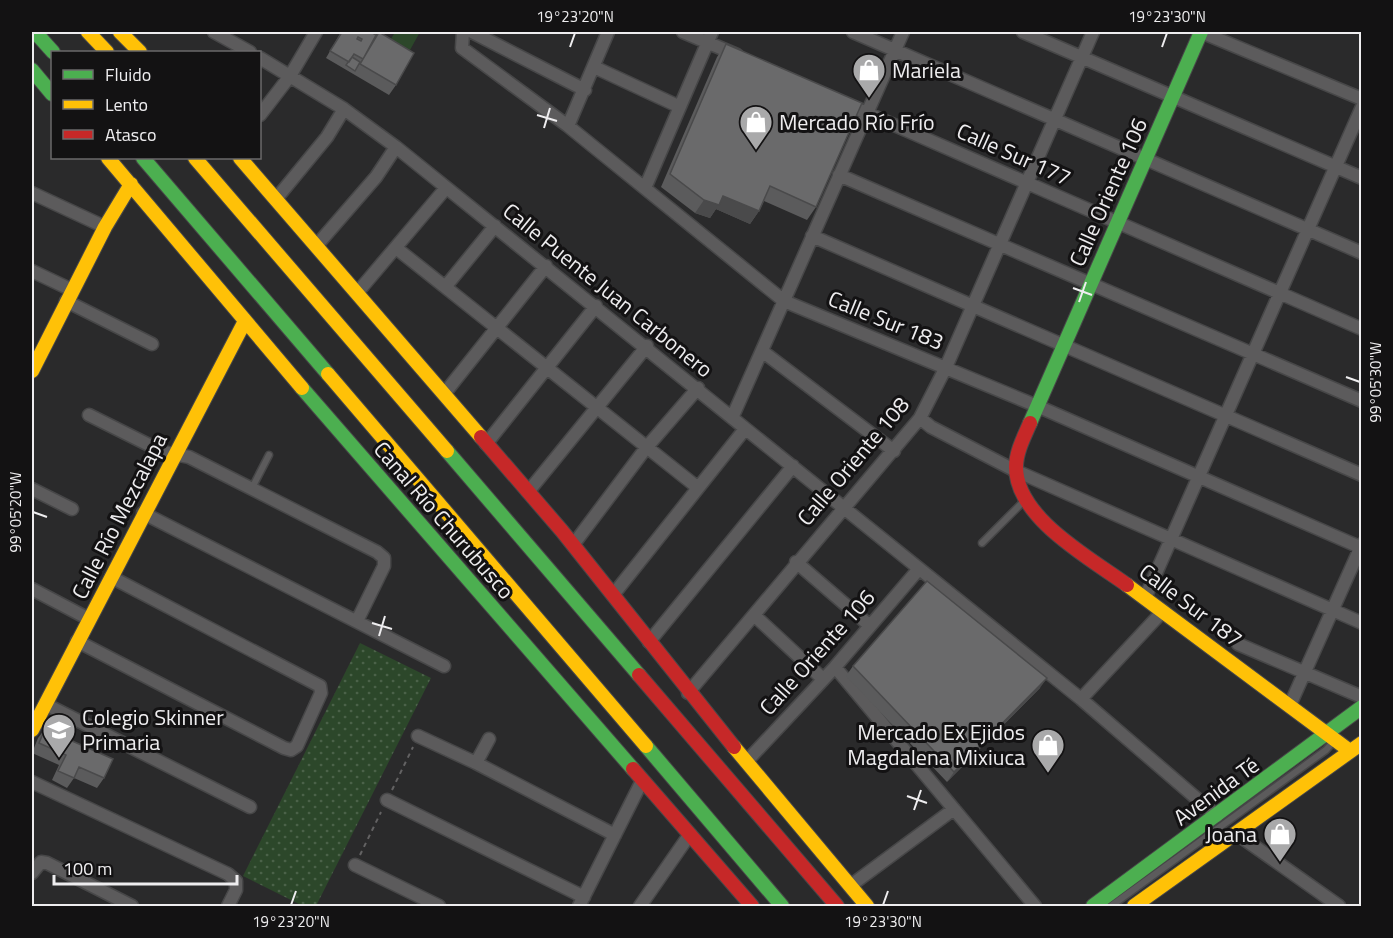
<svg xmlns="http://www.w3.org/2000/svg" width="1393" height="938" font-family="'Titillium Web',sans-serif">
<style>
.grass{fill:url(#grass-dots)}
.garden{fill:#2c472a}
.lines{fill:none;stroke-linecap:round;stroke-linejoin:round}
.lane-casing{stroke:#474748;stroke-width:9}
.street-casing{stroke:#474748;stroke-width:15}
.fast-casing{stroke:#474748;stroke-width:16}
.slow-casing{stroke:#474748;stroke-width:16}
.jam-casing{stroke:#474748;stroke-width:16}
.path{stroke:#636263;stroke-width:2;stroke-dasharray:4.5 4.5;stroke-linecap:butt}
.lane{stroke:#5c5b5c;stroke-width:6}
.street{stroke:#5c5b5c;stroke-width:12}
.fast{stroke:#4caf50;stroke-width:14}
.slow{stroke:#ffc107;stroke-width:14}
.jam{stroke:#c62828;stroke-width:14}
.wall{fill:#5b5b5c}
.shaded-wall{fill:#4a4a4b}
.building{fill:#6a6a6b;stroke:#4a4a4b;stroke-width:1.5;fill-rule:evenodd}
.ticks{fill:none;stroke:#eeedef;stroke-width:2}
.labels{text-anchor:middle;stroke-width:6;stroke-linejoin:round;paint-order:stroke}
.poi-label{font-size:22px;fill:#eeedef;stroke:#131213;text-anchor:start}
.street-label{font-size:22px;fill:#eeedef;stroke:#131213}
.neatline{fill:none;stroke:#eeedef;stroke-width:2}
.ticks-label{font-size:15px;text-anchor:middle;fill:#eeedef}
</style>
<defs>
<pattern id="grass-dots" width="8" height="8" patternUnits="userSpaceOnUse" patternTransform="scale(1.5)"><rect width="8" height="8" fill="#2c472a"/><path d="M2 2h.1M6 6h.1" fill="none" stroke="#4b6249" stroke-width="1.8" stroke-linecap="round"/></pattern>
</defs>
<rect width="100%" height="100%" fill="#2a2a2b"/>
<path class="grass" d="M360,643L431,678L316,906H303L243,876Z"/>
<path class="garden" d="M395,32H420L410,50L391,39Z"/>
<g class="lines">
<g class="lane-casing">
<path id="lane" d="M252,488L269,455
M982,543L1024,501
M1111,906L1326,750L1333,742"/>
</g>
<g class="street-casing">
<path id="street" d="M214,32L250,52
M463,32L462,48L568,126L784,301L1037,406L1362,548
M472,32L585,90
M683,32L737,55
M853,32L1362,253
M1023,32L1362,178
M1201,32L1362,99
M260,58L344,109L396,147L1081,699L1217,816
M594,67L678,106
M846,104L1362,329
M260,115L290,76L316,32
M568,126L608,32
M839,175L1362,401
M645,188L712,32
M32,193L105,227
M276,199L327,137L344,109
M812,236L1362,475
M317,245L376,177L396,147
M396,248L697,487
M32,271L72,290
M446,286L495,226
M357,293L446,188
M66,301L152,344
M762,351L894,451
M444,394L546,266
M89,415L163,452L189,457L377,552L384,558V566L357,621
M732,418L903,32
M920,418L931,427L1014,470L1362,623
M486,444L596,306
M32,489L72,509
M528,492L647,346
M143,513L444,666
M573,545L646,448L698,388
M796,562L869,625
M32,589L89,619
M613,595L745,429
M1145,598L1362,107
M754,615L823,679
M77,641L284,748L291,750L297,746L321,693L320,686L111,577
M649,642L793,466
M1238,644L1362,697
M835,667L1035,906
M688,693L920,418L946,367L1093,32
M1081,699L1163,611
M45,704L250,807
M1290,705L1362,544
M418,736L476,763L615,835
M746,762L835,667L918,570
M476,763L489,739
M32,782L228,874L236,881V890L228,906
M387,800L584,897
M1237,834L1339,906
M355,865L439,906
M32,873L41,862L47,863L132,906
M850,886L954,809
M579,906L642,781
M640,906L690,834"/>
</g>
<g class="fast-casing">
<path id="fast" d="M35,32L53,52
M32,70L52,94
M143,158L328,374
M302,388L633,769
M1030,423L1201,32
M447,451L639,675
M646,746L782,906
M1093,906L1362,707"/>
</g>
<g class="slow-casing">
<path id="slow" d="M88,32L107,52
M120,32L140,52
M108,158L302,388
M195,158L447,451
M240,158L481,437
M32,371L105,227L131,184
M328,374L646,746
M1127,585L1350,751
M32,730L245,321
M734,747L867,906
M1134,906L1362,743"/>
</g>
<g class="jam-casing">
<path id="jam" d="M1030,423C1024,437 1016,452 1016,467C1016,518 1090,558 1127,585
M481,437L562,531L734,747
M639,675L837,906
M633,769L752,906"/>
</g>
<path class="path" d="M392,790L413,747
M360,855L381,812"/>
<use href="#lane" class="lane"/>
<use href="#street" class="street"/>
<use href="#fast" class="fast"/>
<use href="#slow" class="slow"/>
<use href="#jam" class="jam"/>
</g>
<path class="wall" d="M341,32H371L396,85L389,95L326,58Z
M726,44L816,207L807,220L764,201L759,211L750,224L716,209L710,218L695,213L661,187L717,57Z
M853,666L1040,688L947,782L846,676Z
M45,729L104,778L97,788L74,778L67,788L52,780L59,765L32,753L38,738Z"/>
<path class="shaded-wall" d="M723,196L759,211L750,224L716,209L710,218L695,213L704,200Z
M1047,678L1040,688L947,782L954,772Z"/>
<path class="building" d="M342,32H371L376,35L363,59L354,54L349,62L330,51ZM358,37L362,39L361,41L357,39Z
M379,32L414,53L396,85L360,64Z
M726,44L862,103L816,207L770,186L759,211L723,196L719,205L704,200L670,174Z
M352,57L360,62L355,71L346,65Z
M927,581L1047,678L954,772L853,666Z
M45,729L113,759L104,778L79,767L74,778L58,771L66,755L39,743Z"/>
<path class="ticks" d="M570,47L575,33M1162,47L1167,33M537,115L557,121M544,128L550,108M1073,288L1092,295M1079,302L1086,282M1346,377L1360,382M33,512L47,517M372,623L392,629M379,636L385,616M907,796L927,803M914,810L921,790M291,905L296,891M883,905L888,891"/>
<defs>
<g id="shop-pin" transform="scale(1.725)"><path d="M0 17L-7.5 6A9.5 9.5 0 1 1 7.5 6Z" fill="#a9a9aa" stroke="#131213"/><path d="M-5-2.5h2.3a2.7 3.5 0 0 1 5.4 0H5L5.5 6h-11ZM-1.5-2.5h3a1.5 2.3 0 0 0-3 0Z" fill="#fff"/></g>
<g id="school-pin" transform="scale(1.725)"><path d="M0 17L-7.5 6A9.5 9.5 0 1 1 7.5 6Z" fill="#a9a9aa" stroke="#131213"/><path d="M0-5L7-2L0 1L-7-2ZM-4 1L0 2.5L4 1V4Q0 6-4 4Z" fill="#fff"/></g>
</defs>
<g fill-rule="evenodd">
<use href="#shop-pin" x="869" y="70"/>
<use href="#shop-pin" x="756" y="122"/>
<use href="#school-pin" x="59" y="730"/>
<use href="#shop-pin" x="1048" y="745"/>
<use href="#shop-pin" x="1280" y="834"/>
</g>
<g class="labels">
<g class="poi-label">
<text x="892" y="78">Mariela</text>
<text x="779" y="130">Mercado Río Frío</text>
<text x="82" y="725">Colegio Skinner<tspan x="82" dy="25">Primaria</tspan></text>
<text x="1025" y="740" text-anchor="end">Mercado Ex Ejidos<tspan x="1025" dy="25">Magdalena Mixiuca</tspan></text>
<text x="1257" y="842" text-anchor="end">Joana</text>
</g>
<g class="street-label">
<text transform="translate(1014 154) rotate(24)" y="8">Calle Sur 177</text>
<text transform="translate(1108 192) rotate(-66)" y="8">Calle Oriente 106</text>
<text transform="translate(608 290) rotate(39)" y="8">Calle Puente Juan Carbonero</text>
<text transform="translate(886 320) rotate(22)" y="8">Calle Sur 183</text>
<text transform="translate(853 461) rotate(-50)" y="8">Calle Oriente 108</text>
<text transform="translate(119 516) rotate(-63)" y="8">Calle Río Mezcalapa</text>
<text transform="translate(444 520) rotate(49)" y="8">Canal Río Churubusco</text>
<text transform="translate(1191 605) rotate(37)" y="8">Calle Sur 187</text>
<text transform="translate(817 652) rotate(-48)" y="8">Calle Oriente 106</text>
<text transform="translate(1216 791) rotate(-36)" y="8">Avenida Té</text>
</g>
</g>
<rect width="1393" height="938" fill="none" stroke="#131213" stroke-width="66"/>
<rect x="51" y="51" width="210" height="108" fill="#131213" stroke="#6b6a6b" stroke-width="1.5"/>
<rect x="63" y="70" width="30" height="9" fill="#4caf50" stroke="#6b6a6b" stroke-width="1.5"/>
<text x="105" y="81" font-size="18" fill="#eeedef">Fluido</text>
<rect x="63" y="100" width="30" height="9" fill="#ffc107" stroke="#6b6a6b" stroke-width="1.5"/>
<text x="105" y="111" font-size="18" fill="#eeedef">Lento</text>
<rect x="63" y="130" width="30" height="9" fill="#c62828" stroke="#6b6a6b" stroke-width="1.5"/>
<text x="105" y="141" font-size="18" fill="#eeedef">Atasco</text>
<path d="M54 875v9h183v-9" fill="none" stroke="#eeedef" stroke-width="3"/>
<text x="63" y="875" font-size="18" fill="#eeedef" stroke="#131213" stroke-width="4.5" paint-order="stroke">100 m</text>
<rect x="33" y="33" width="1327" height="872" class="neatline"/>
<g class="ticks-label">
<text x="575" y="22">19°23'20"N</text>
<text x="1167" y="22">19°23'30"N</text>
<text transform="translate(1376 382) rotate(-90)" y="5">99°05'30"W</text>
<text transform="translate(16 512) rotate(-90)" y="5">99°05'20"W</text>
<text x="291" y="927">19°23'20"N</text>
<text x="883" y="927">19°23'30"N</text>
</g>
</svg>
